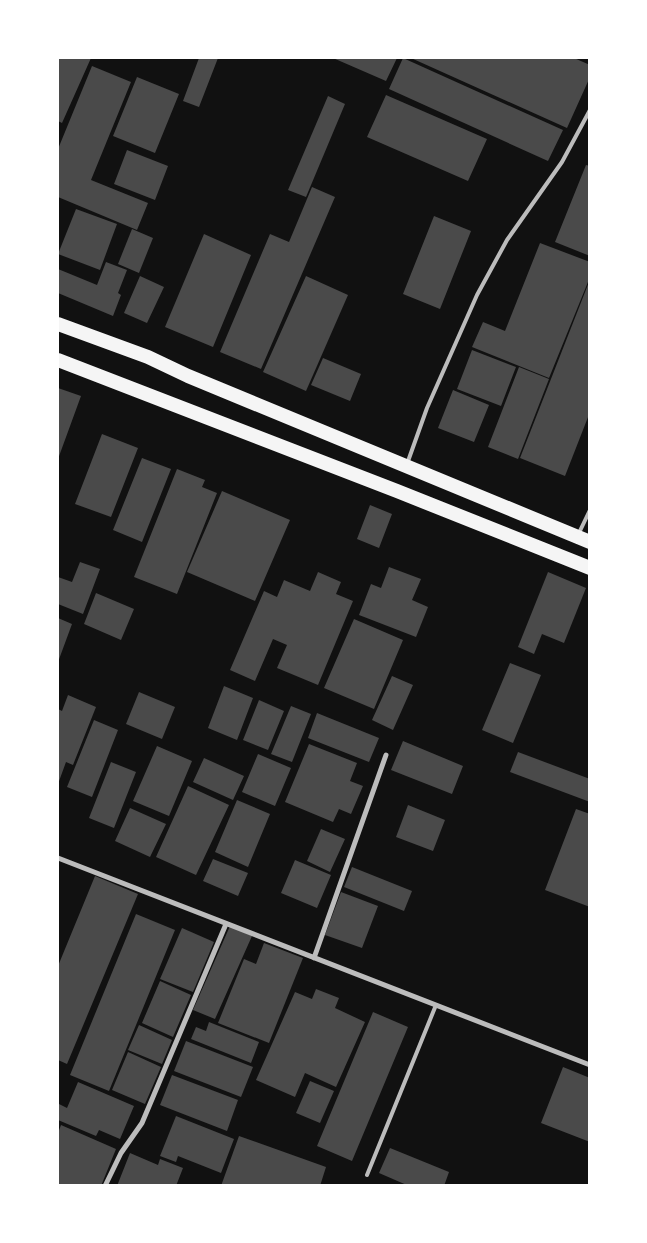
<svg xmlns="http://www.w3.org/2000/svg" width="647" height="1243" font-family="'Asap Condensed',sans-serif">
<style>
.building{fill:#4a4a4a}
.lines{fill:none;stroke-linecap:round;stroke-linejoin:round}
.service{stroke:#bcbcbc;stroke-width:4}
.minor{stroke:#bcbcbc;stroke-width:5}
.trunk{stroke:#f5f5f5;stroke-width:14}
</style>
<rect width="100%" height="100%" fill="#111"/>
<path class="building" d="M58,58H91L62,123L58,121Z
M199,58H218L199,107L183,101Z
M333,58H397L386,81Z
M403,58L563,130L548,161L389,89Z
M411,58H574L590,65V77L567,128Z
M92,66L131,82L91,180L148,203L137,230L58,197V149Z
M137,77L179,94L155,153L113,136Z
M386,95L487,139L468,181L367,137Z
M328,96L345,104L306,197L288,190Z
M127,150L168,166L155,200L114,184Z
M586,165L590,166V256L555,242Z
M312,187L335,197L261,369L220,352L270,234L289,242Z
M76,209L117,224L100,270L58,254Z
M434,216L471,231L440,309L403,294Z
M132,229L153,238L139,273L118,264Z
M204,234L251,255L213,347L165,327Z
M540,243L590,262V277L549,378L472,347L483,322L505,331Z
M106,262L127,270L118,293L121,295L113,316L58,293V269L97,285Z
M140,276L164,287L147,323L124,313Z
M306,276L348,295L306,391L263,372Z
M589,282L590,412L565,476L520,458Z
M472,350L516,367L501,406L457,389Z
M323,358L361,374L350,401L311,385Z
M519,367L549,379L518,459L488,447Z
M58,388L81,396L58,459Z
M453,390L489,405L474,442L438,428Z
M102,434L138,448L111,517L75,504Z
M142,458L171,469L142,542L113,530Z
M177,469L205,480L202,487L217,493L177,594L134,577Z
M222,491L290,520L255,601L187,572Z
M370,505L392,514L379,548L357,539Z
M80,562L100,569L83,614L58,604V577L72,582Z
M389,567L421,579L412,600L428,607L416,637L359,615L371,584L381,588Z
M318,572L341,582L336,594L353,601L318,685L277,668L287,645L273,639L255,681L230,670L264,591L277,597L284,580L310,591Z
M548,572L586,588L564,643L542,634L534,654L518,647Z
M96,593L134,609L121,640L84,624Z
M58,618L72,624L58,662Z
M354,619L403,640L374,709L324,688Z
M510,663L541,675L513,743L482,730Z
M392,676L413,685L393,730L372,720Z
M224,686L253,698L237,740L208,728Z
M139,692L175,707L162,739L126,724Z
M68,695L96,707L73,765L66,762L58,784V709L62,711Z
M259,700L284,711L268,750L243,740Z
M291,706L311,714L292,762L271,754Z
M317,713L379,738L369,762L308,738Z
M94,720L118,730L92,797L67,787Z
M403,741L463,766L452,794L391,770Z
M309,744L357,763L350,781L363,786L351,814L339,809L333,822L285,802Z
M157,746L192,761L169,816L133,801Z
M518,752L590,779V802L510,772Z
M258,754L291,768L275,806L242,792Z
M204,758L244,776L233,800L193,782Z
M111,762L136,772L114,828L89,818Z
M188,786L229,805L196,875L156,857Z
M237,800L270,814L248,867L215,852Z
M408,805L445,820L433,851L396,837Z
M130,808L166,824L150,857L115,841Z
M576,809L590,814V907L545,890Z
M321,829L345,839L330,872L307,861Z
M213,859L248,873L238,896L203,881Z
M295,860L331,875L317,908L281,893Z
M352,867L412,891L404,911L344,887Z
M95,876L138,894L67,1064L58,1060V966Z
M341,892L378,906L362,948L325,935Z
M136,914L175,930L109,1091L70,1075Z
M230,926L252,936L215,1019L193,1010Z
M182,928L214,942L193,992L160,979Z
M264,943L303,958L269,1043L218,1023L244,959L256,964Z
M160,981L191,995L173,1037L142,1023Z
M316,989L339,998L335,1008L365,1022L336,1087L305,1073L295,1097L256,1080L295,992L312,999Z
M373,1012L408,1027L352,1161L317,1146Z
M209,1022L259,1042L251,1063L191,1039L196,1027L206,1031Z
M139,1025L172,1040L162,1064L128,1050Z
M186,1041L253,1067L241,1097L174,1071Z
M128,1052L161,1067L145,1104L112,1090Z
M563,1067L590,1078V1142L541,1123Z
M172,1075L238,1100L227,1131L160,1105Z
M310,1081L334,1091L320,1123L296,1113Z
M78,1082L134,1106L120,1139L99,1130L96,1136L58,1120V1109L59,1104L67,1108Z
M176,1116L234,1139L221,1173L178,1156L176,1162L160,1156Z
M61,1125L116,1149L101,1186H58V1133Z
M239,1136L326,1167L320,1186H221Z
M390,1148L449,1172L444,1186H409L379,1173Z
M130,1153L158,1165L160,1159L183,1168L176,1186H117Z"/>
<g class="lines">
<path class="service" d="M407,464L427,408L477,295L507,240L562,162L590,110
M578,535L590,510
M367,1175L436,1005"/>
<path class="minor" d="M58,858L590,1065
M314,958L386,755
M105,1186L121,1153L142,1123L226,924"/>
<path class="trunk" d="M58,324L148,357L188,376L590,542
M58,360L397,491L590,568"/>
</g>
<rect width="647" height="1243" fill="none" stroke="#ffffff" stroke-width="118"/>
</svg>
